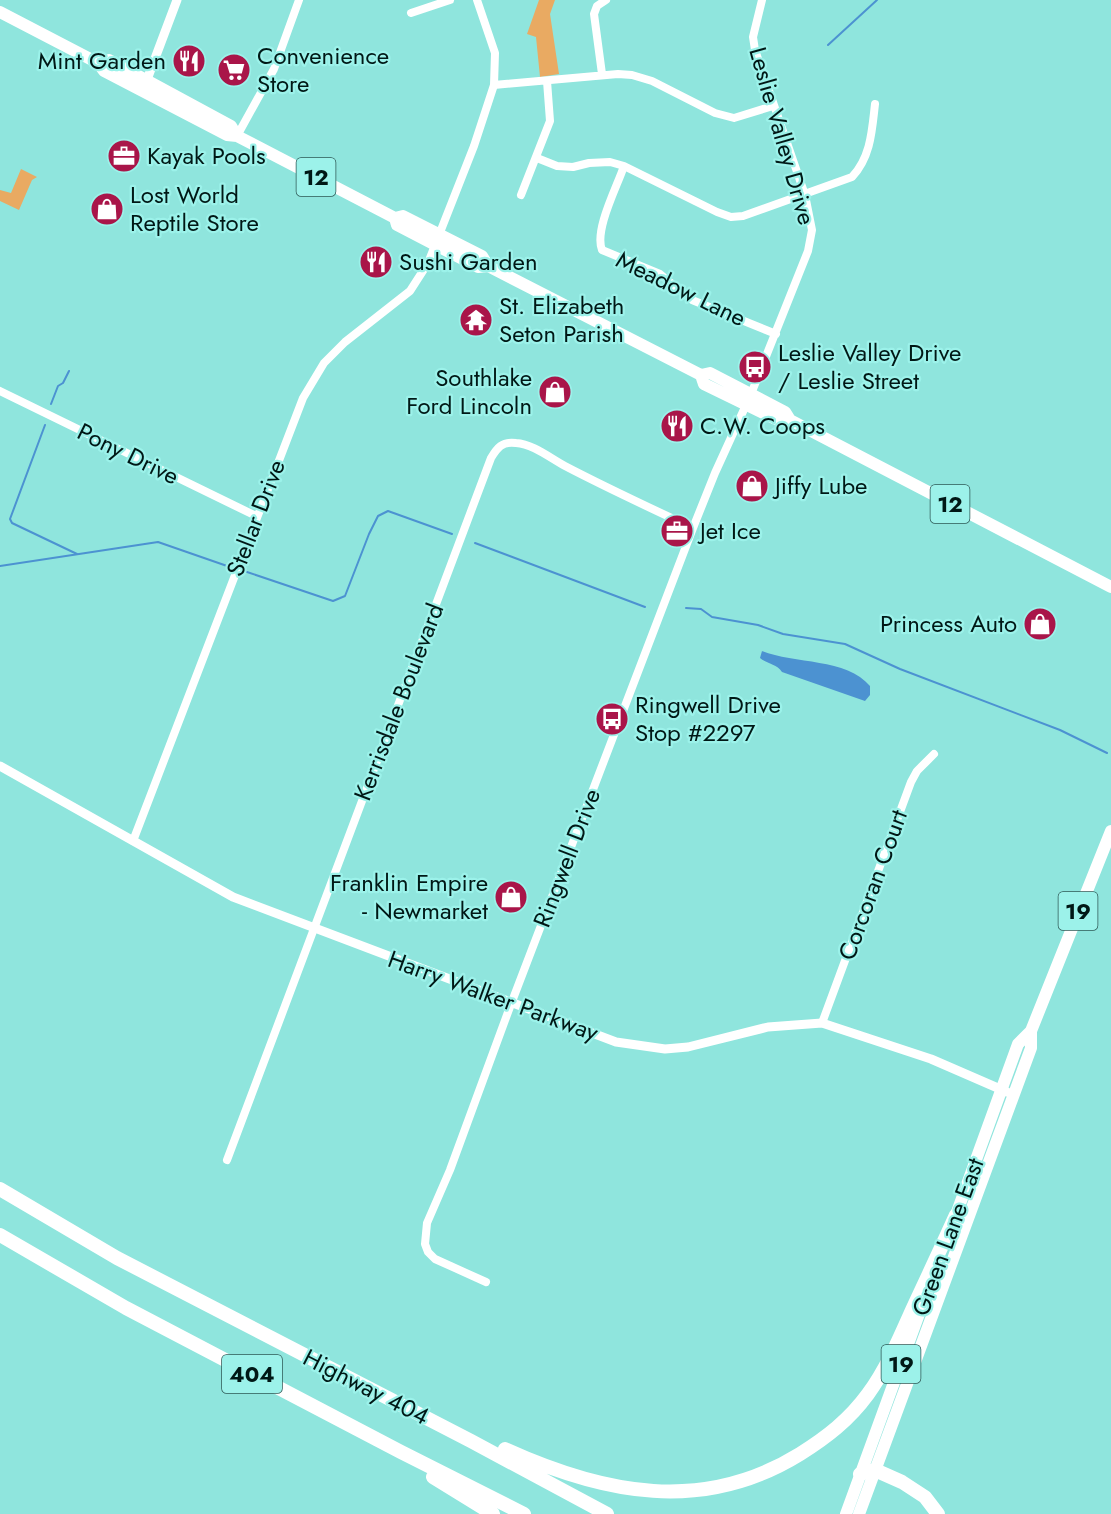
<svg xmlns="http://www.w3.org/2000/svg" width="1111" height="1514" font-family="Jost,sans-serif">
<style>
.green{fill:#e9aa62}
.water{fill:#4c92d1}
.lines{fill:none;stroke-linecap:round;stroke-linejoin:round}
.stream{stroke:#4c92d1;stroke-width:2}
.minor{stroke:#fff;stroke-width:8}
.tertiary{stroke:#fff;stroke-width:9}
.primary{stroke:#fff;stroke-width:12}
.motorway{stroke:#fff;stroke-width:14}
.labels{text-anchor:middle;stroke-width:4.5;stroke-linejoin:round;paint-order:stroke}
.shield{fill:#9cf2ea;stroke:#2f5956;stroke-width:1.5}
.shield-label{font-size:22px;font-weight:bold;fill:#001816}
.poi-label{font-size:24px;fill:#001816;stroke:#9cf2ea;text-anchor:start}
.street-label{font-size:24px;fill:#001816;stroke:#9cf2ea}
</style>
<rect width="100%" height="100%" fill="#8fe5dd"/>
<path class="green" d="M539,0H555L550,14L559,74L540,77L536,37L527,34Z
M21,169L37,177L32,180L19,210L0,201V190L11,193Z"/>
<path class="water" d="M762,651C794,664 847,658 870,686V695L865,701L782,672C777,664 767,664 760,658Z"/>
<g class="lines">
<path class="stream" d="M828,45L877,0
M51,404L58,386L63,383L69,371
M45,425L10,519L12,523L77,554
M475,543L645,607
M0,566L158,542L230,567
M244,571L333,601L345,596L369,534L378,516L388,511L452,534
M686,608L701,609L712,617L758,625L783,634L845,644L900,669L1060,730L1107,753"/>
<path class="minor" d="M411,13L450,0
M602,74L594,14L597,6L606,0
M494,85L618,74L632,75L652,81L715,113L734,118L773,106
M237,136L274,69L299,0
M537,158L557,166L573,167L589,163L610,162L624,166L717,212L731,217L743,216L852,177C871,157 872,130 875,104
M624,166C617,187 594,230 602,250L660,274L692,300L776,334
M521,195L550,121L547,81
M0,391L256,516
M133,841L303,398L324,363L345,342L410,291L428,263L474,146L494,85L495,53L477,0
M822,1023L911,782L917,771L934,754
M227,1160L491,458C497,448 502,441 516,443C533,444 550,458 565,466C607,488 650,508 693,528
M486,1282L435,1259L428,1252L425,1244L427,1223L450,1170L511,1004L693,528L715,473L751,394L808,251L812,230L805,195L755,50L753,37L762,0"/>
<path class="tertiary" d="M145,85L177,0
M0,766L233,897L616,1042L665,1049L688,1047L768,1027L822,1023L931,1059L1007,1092"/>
<path class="primary" d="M0,12L98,63L104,71L227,135L237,136L395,218L397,225L478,267L488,266L701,375L710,373L785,412L790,420
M98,63L109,60L231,126L237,136
M395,218L403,216L482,256L488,266
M701,375L704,384L780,421L790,420L1111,587
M953,1223L1018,1044L1031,1031
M846,1514L931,1281
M859,1514L1031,1048V1031L1111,831"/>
<path class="motorway" d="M0,1189L117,1258L471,1441L607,1514
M0,1235L126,1308L401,1452L524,1514
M505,1449C604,1494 703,1514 800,1454C827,1437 849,1420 868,1394C887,1368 899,1339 912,1310C927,1278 942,1246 956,1215
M860,1474L875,1470L902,1482L925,1497L938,1514
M433,1477L493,1514"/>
</g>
<defs>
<g id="restaurant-disc" transform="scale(1.725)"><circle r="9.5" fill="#a91549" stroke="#9cf2ea"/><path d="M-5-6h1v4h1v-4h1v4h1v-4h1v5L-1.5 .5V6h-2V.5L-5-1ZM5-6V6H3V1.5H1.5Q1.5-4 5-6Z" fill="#fff"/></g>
<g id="supermarket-disc" transform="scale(1.725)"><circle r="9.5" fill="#a91549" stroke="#9cf2ea"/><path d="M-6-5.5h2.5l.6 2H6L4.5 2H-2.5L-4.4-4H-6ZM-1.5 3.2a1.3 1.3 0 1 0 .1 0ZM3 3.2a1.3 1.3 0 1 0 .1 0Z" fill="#fff"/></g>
<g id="office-disc" transform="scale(1.725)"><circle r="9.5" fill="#a91549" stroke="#9cf2ea"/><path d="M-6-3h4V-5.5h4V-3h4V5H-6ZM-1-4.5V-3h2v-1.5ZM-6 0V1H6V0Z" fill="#fff"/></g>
<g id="shop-disc" transform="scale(1.725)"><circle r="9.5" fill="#a91549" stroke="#9cf2ea"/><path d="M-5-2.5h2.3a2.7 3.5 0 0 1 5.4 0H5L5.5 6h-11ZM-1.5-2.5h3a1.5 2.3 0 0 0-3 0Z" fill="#fff"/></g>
<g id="temple-disc" transform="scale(1.725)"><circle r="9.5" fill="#a91549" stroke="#9cf2ea"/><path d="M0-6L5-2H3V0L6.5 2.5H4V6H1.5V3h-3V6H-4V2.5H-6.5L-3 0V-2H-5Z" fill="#fff"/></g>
<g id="bus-disc" transform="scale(1.725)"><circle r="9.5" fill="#a91549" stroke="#9cf2ea"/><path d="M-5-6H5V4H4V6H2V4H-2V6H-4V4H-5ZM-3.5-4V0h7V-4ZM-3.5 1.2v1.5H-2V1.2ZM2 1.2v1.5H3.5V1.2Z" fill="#fff"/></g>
</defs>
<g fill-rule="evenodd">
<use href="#restaurant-disc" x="189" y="61"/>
<use href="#supermarket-disc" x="234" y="70"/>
<use href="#office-disc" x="124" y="156"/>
<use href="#shop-disc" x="107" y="209"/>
<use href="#restaurant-disc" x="376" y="262"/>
<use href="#temple-disc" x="476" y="320"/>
<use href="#bus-disc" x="755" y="367"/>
<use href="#shop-disc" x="555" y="392"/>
<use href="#restaurant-disc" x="677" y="426"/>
<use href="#shop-disc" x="752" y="486"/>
<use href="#office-disc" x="677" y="531"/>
<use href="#shop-disc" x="1040" y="624"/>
<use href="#bus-disc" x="612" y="719"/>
<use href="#shop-disc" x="511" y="897"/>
</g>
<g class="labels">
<g class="shield">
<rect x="296.5" y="158" width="39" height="38" rx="4.5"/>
<rect x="930.5" y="485" width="39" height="38" rx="4.5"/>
<rect x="1058.5" y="892" width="39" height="38" rx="4.5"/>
<rect x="881.5" y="1345" width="39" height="38" rx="4.5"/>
<rect x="222" y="1355" width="60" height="38" rx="4.5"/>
</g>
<g class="shield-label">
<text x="316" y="185">12</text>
<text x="950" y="512">12</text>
<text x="1078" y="919">19</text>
<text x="901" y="1372">19</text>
<text x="252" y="1382">404</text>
</g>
<g class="poi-label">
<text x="257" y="64">Convenience<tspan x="257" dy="28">Store</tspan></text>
<text x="166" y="69" text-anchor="end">Mint Garden</text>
<text x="147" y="164">Kayak Pools</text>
<text x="130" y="203">Lost World<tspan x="130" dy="28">Reptile Store</tspan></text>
<text x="399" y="270">Sushi Garden</text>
<text x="499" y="314">St. Elizabeth<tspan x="499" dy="28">Seton Parish</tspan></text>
<text x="778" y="361">Leslie Valley Drive<tspan x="778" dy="28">/ Leslie Street</tspan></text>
<text x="532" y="386" text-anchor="end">Southlake<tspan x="532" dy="28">Ford Lincoln</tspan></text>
<text x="700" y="434">C.W. Coops</text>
<text x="775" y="494">Jiffy Lube</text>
<text x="700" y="539">Jet Ice</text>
<text x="1017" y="632" text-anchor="end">Princess Auto</text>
<text x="635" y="713">Ringwell Drive<tspan x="635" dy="28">Stop #2297</tspan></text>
<text x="488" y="891" text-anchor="end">Franklin Empire<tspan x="488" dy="28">- Newmarket</tspan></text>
</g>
<g class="street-label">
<text transform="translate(782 136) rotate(74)" y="8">Leslie Valley Drive</text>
<text transform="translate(681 289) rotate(26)" y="8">Meadow Lane</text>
<text transform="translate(128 454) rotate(26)" y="8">Pony Drive</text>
<text transform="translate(256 518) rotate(-69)" y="8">Stellar Drive</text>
<text transform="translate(399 702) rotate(-69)" y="8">Kerrisdale Boulevard</text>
<text transform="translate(567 858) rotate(-69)" y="8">Ringwell Drive</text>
<text transform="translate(873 885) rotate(-70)" y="8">Corcoran Court</text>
<text transform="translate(493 996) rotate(20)" y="8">Harry Walker Parkway</text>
<text transform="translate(948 1237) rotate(-70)" y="8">Green Lane East</text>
<text transform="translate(366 1387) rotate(27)" y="8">Highway 404</text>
</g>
</g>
</svg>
